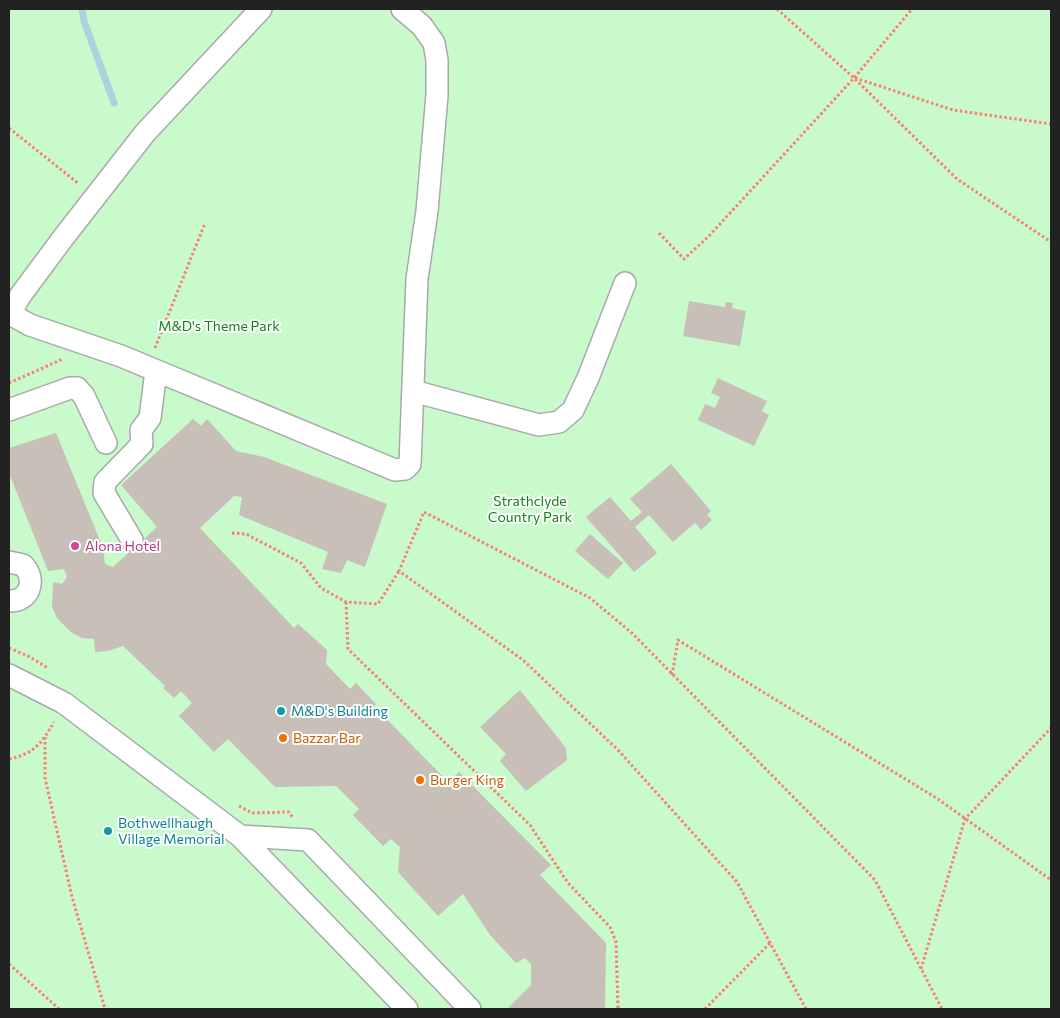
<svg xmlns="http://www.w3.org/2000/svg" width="1060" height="1018" font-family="Commissioner,sans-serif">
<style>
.park{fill:#c8facc}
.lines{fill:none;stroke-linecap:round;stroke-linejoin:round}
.stream{stroke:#aad3df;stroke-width:7}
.building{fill:#c7bfb8}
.minor-casing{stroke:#a9a9a9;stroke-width:24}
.path{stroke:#fa8072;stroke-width:3;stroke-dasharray:2.5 2.5;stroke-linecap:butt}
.minor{stroke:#fff;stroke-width:21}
.hotel-dot{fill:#d1479c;stroke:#fff;stroke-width:2}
.culture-dot{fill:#0f9aa8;stroke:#fff;stroke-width:2}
.food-dot{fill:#e8710a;stroke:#fff;stroke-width:2}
.labels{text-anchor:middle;stroke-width:4;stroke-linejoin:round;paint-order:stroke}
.park-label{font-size:14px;fill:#0c8416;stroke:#fff}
.hotel-label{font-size:14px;fill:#b23c85;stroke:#fff;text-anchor:start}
.culture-label{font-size:14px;fill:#0d838f;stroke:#fff;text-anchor:start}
.food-label{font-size:14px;fill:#c56008;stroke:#fff;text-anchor:start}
</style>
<rect width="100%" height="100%" fill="#f2efe9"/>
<path class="park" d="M9,9H1051V1009H9Z"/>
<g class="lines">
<path class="stream" d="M82,9L84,21L114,103"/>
</g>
<path class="building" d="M689,301L725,307L726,302L733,303L732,308L746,311L740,346L683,336Z
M718,378L767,401L762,411L769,415L754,446L698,420L705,404L715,408L720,397L711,393Z
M193,419L201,426L207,419L236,451L264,457L387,504L365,567L347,560L341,573L322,569L328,552L239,515L242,497L234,496L200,528L294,628L298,624L327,650L326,664L350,689L356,683L376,704L374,706L448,782L459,772L551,865L540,875L606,943L605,1009H507L531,985V964L525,958L516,963L490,935L463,894L438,916L398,872L400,847L391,839L383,846L353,815L359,809L336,786L275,787L228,739L214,752L179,716L192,703L181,691L174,698L163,688L165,686L123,646L108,651L95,652L94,639L82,638L72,633L57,618L52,607L53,582L62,584L67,577L64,569L48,571L9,473V448L56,433L103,548L105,564L113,567L157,527L121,485Z
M671,464L711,511L707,515L712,520L701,530L695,523L673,542L649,515L635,527L657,553L634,572L586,517L610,497L631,521L642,512L630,499Z
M590,534L623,563L608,579L575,551Z
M520,690L566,748L567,760L526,791L500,761L506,754L480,727Z"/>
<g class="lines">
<g class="minor-casing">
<path id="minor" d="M10,314L30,325L121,356L395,470L405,469L410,464L417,279L427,211L437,95V60L434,43L422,26L402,9
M9,316L20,296L63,238L145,133L261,9
M413,391L539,425L559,422L573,410L588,378L625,283
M9,410L70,388H77L84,396L106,443
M132,540L104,493L105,482L142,444L141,430L150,418L156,371
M9,562L23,565C37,579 30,602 9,601
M9,675L64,703L240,836L407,1009
M240,836L308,840L470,1009"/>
</g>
<path class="path" d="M777,9L854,78L957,179L1051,242
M855,78L953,110L1051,124
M9,128L79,184
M659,233L684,259L708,237L854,78L912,9
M155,348L205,223
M9,383L63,359
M232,533L246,534L301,563L321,588L346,602L378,604L399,571
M346,602L348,649L530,825L568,883L610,927L616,942L618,1009
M9,648L28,656L48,668
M672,675L678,640L938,799L1051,880
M45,737V778L72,897L105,1009
M9,759C34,754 42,743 54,722
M239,806L252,813L289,812L293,818
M9,964L59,1009
M921,969L965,819L1051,728
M705,1009L770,943
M806,1009L737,882L618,750L523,660L399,571L424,512L590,598L632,633L875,880L942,1009"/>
<use href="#minor" class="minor"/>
</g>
<circle class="hotel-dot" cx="75" cy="546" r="5"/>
<g class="culture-dot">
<circle cx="281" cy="711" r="5"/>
<circle cx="108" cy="831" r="5"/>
</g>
<g class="food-dot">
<circle cx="283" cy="738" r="5"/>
<circle cx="420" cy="780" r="5"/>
</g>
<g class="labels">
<g class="park-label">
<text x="219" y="331">M&amp;D's Theme Park</text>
<text x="530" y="506">Strathclyde<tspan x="530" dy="16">Country Park</tspan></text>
</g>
<g class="hotel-label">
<text x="85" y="551">Alona Hotel</text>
</g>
<g class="culture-label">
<text x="291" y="716">M&amp;D's Building</text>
<text x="118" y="828">Bothwellhaugh<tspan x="118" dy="16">Village Memorial</tspan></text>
</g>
<g class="food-label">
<text x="293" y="743">Bazzar Bar</text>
<text x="430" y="785">Burger King</text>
</g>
</g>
<rect width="1060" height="1018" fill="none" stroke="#222222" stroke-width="20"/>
</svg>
